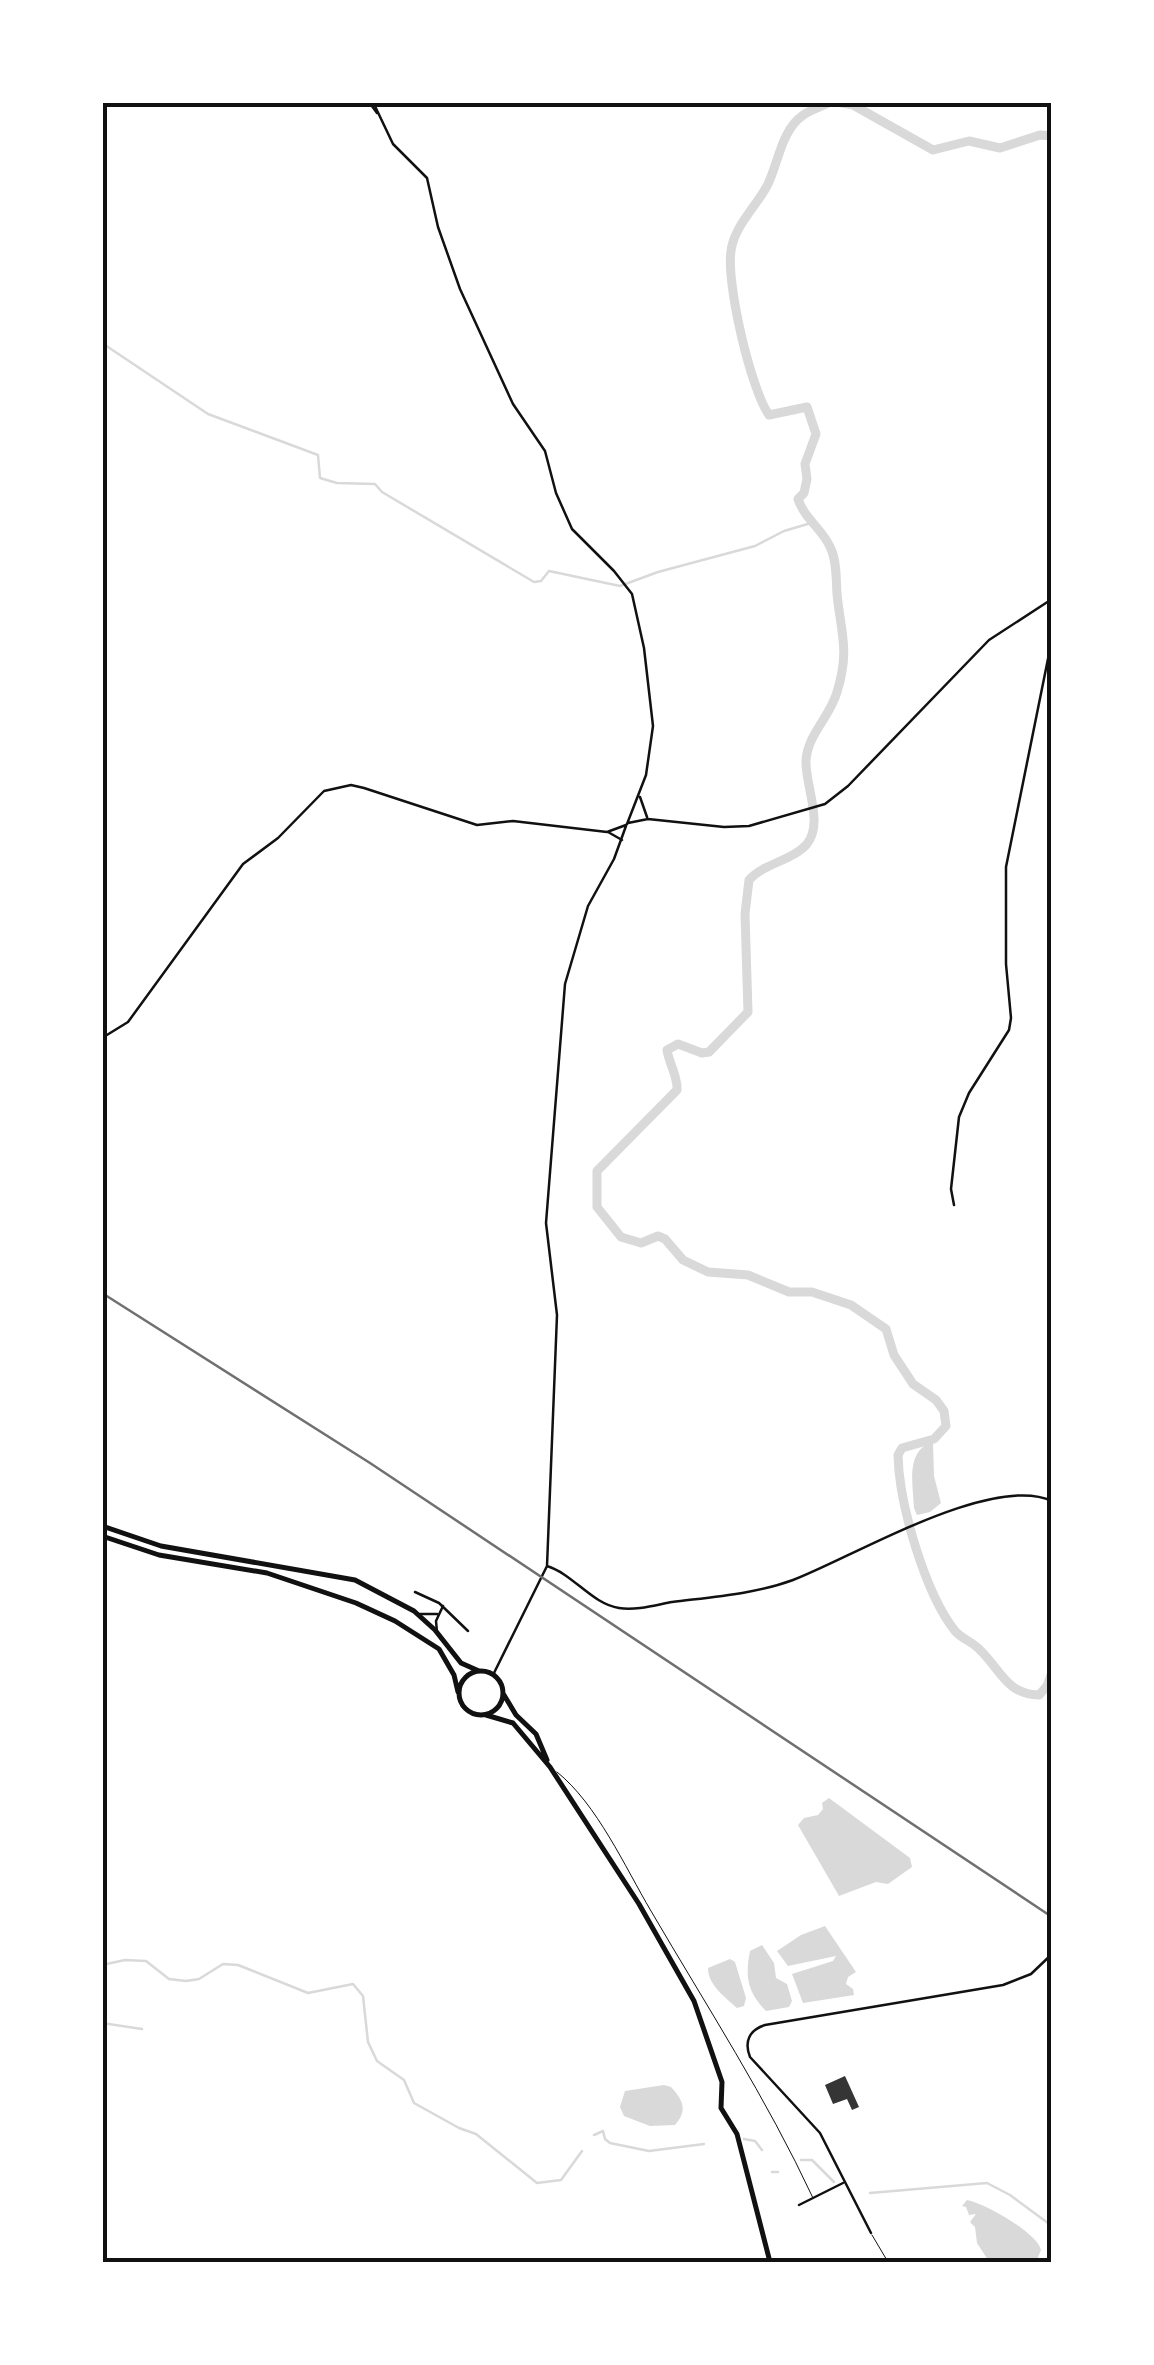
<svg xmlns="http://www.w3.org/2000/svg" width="1154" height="2365" font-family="Commissioner,sans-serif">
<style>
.water{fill:#d9d9d9}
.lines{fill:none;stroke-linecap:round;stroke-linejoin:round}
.stream{stroke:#d9d9d9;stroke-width:2.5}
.river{stroke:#d9d9d9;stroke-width:9}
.building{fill:#353535}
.service{stroke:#111;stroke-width:1}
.minor{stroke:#111;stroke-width:2.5}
.tertiary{stroke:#111;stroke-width:2.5}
.trunk{stroke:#111;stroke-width:5}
.rail{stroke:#707070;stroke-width:2.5}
.neatline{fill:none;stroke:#111;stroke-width:4}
</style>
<rect width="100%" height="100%" fill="#fff"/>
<path class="water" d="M933,1442L934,1476L941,1503L930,1512L917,1515L914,1508C913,1485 905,1450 933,1442Z
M829,1798L910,1858L912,1867L888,1884L876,1882L839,1896L798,1825L804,1818L818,1815L823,1809L822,1803Z
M825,1926L856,1972L848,1977L846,1984L853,1989L854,1995L803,2003L792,1974L833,1961L836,1956L788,1966L777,1951L801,1935Z
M762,1945L774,1963L776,1978L787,1984L792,2001L789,2007L766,2011C747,1992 745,1976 750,1951Z
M730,1959L735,1962L746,1998L744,2006L737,2008C725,1997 708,1985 708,1968Z
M664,2085L671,2087C683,2100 688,2110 675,2125L650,2126L624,2116L620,2107L625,2091Z
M967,2200C984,2203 1038,2233 1041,2250L1036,2262L988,2260L977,2243L975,2227L970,2222L976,2214L969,2215L966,2207L962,2206Z"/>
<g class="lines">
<path class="stream" d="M853,105L854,102
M102,343L208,414L318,455L320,478L337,483L375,484L382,492L534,582L541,581L549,571L620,586L658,572L755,546L784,531L811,523
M102,1965L125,1960L146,1961L169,1979L186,1981L199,1979L223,1964L238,1965L308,1993L353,1984L363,1996L368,2042L377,2061L404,2080L414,2103L459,2128L476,2134L537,2183L561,2180L582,2151
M102,2023L142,2029
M594,2135L603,2131L605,2139L610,2143L649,2151L704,2144
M744,2139L755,2141L762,2150
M801,2160H812L834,2182
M772,2172H778
M870,2193L987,2183L1010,2195L1052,2226"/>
<path class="river" d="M830,102C821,107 809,110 802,116C782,130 778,163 768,184C757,206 734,226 731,251C726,283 751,390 769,415L807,407L816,434L805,464L807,479L804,493L798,499C805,520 823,529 831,549C837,562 836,580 837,594C841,634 850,650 837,692C830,717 807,735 806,761C805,785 824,823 807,844C792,861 764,863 749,880L745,914L748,1012L709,1052L702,1053L678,1044L667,1050C669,1064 678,1076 677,1090L597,1171V1207L621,1237L641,1243L658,1236L665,1239L683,1260L708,1272L748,1275L789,1292H812L851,1305L886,1329L894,1355L913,1384L936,1400L944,1411L946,1426L934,1439L902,1448L898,1455C899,1504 925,1593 955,1631C962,1639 973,1642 980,1650C1001,1670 1006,1694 1039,1695L1047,1686L1052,1672
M837,102L853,105L933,150L969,141L1000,148L1040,135L1052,136"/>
</g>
<path class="building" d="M845,2076L859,2107L852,2110L847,2099L833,2104L825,2085Z"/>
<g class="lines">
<path class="service" d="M557,1772C597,1804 625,1867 651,1911C706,2005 767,2099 813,2198
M872,2235L888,2262"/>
<path class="minor" d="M369,102L377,113
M608,832L622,840
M102,1038L128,1022L243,864L278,838L324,791L351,785L364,788L477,825L513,821L607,832L626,825
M954,1205L951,1189L959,1117L969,1093L1009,1030L1011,1018L1006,964V867L1052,639
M547,1566C573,1574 592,1604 619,1608C635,1611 656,1605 672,1602C712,1597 755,1594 793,1580C853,1557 992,1473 1052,1501
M415,1592L439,1603L468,1631
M420,1614H437
M437,1632L436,1621L443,1606
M493,1675L547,1566L557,1315L546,1223L565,984L588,906L614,859L626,826
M799,2205L843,2183
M871,2233L820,2133L750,2057C744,2042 749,2030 765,2025L1003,1985L1031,1974L1052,1954"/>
<path class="tertiary" d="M373,102L393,144L427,178L438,227L460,289L513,404L545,451L556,493L572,529L614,571L632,594L644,648L653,726L646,775L627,824
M640,797L647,817
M628,823L648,819L724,827L749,826L825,804L848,786L989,640L1052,599"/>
<path class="trunk" d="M102,1526L161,1546L355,1580L414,1611L435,1630L461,1663L479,1671
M102,1536L159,1555L267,1573L356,1603L395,1621L439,1649L454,1675L458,1692
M459 1693a22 22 0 1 1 44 0a22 22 0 1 1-44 0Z
M504,1695L516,1715L536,1734L547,1760
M486,1715L513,1723L550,1767L639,1904L694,2001L722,2082L721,2108L737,2134L770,2262"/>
<path class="rail" d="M102,1293L370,1463L1052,1917"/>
</g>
<rect width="1154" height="2365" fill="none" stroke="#ffffff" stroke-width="210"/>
<rect x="105" y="105" width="944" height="2155" class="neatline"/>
</svg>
